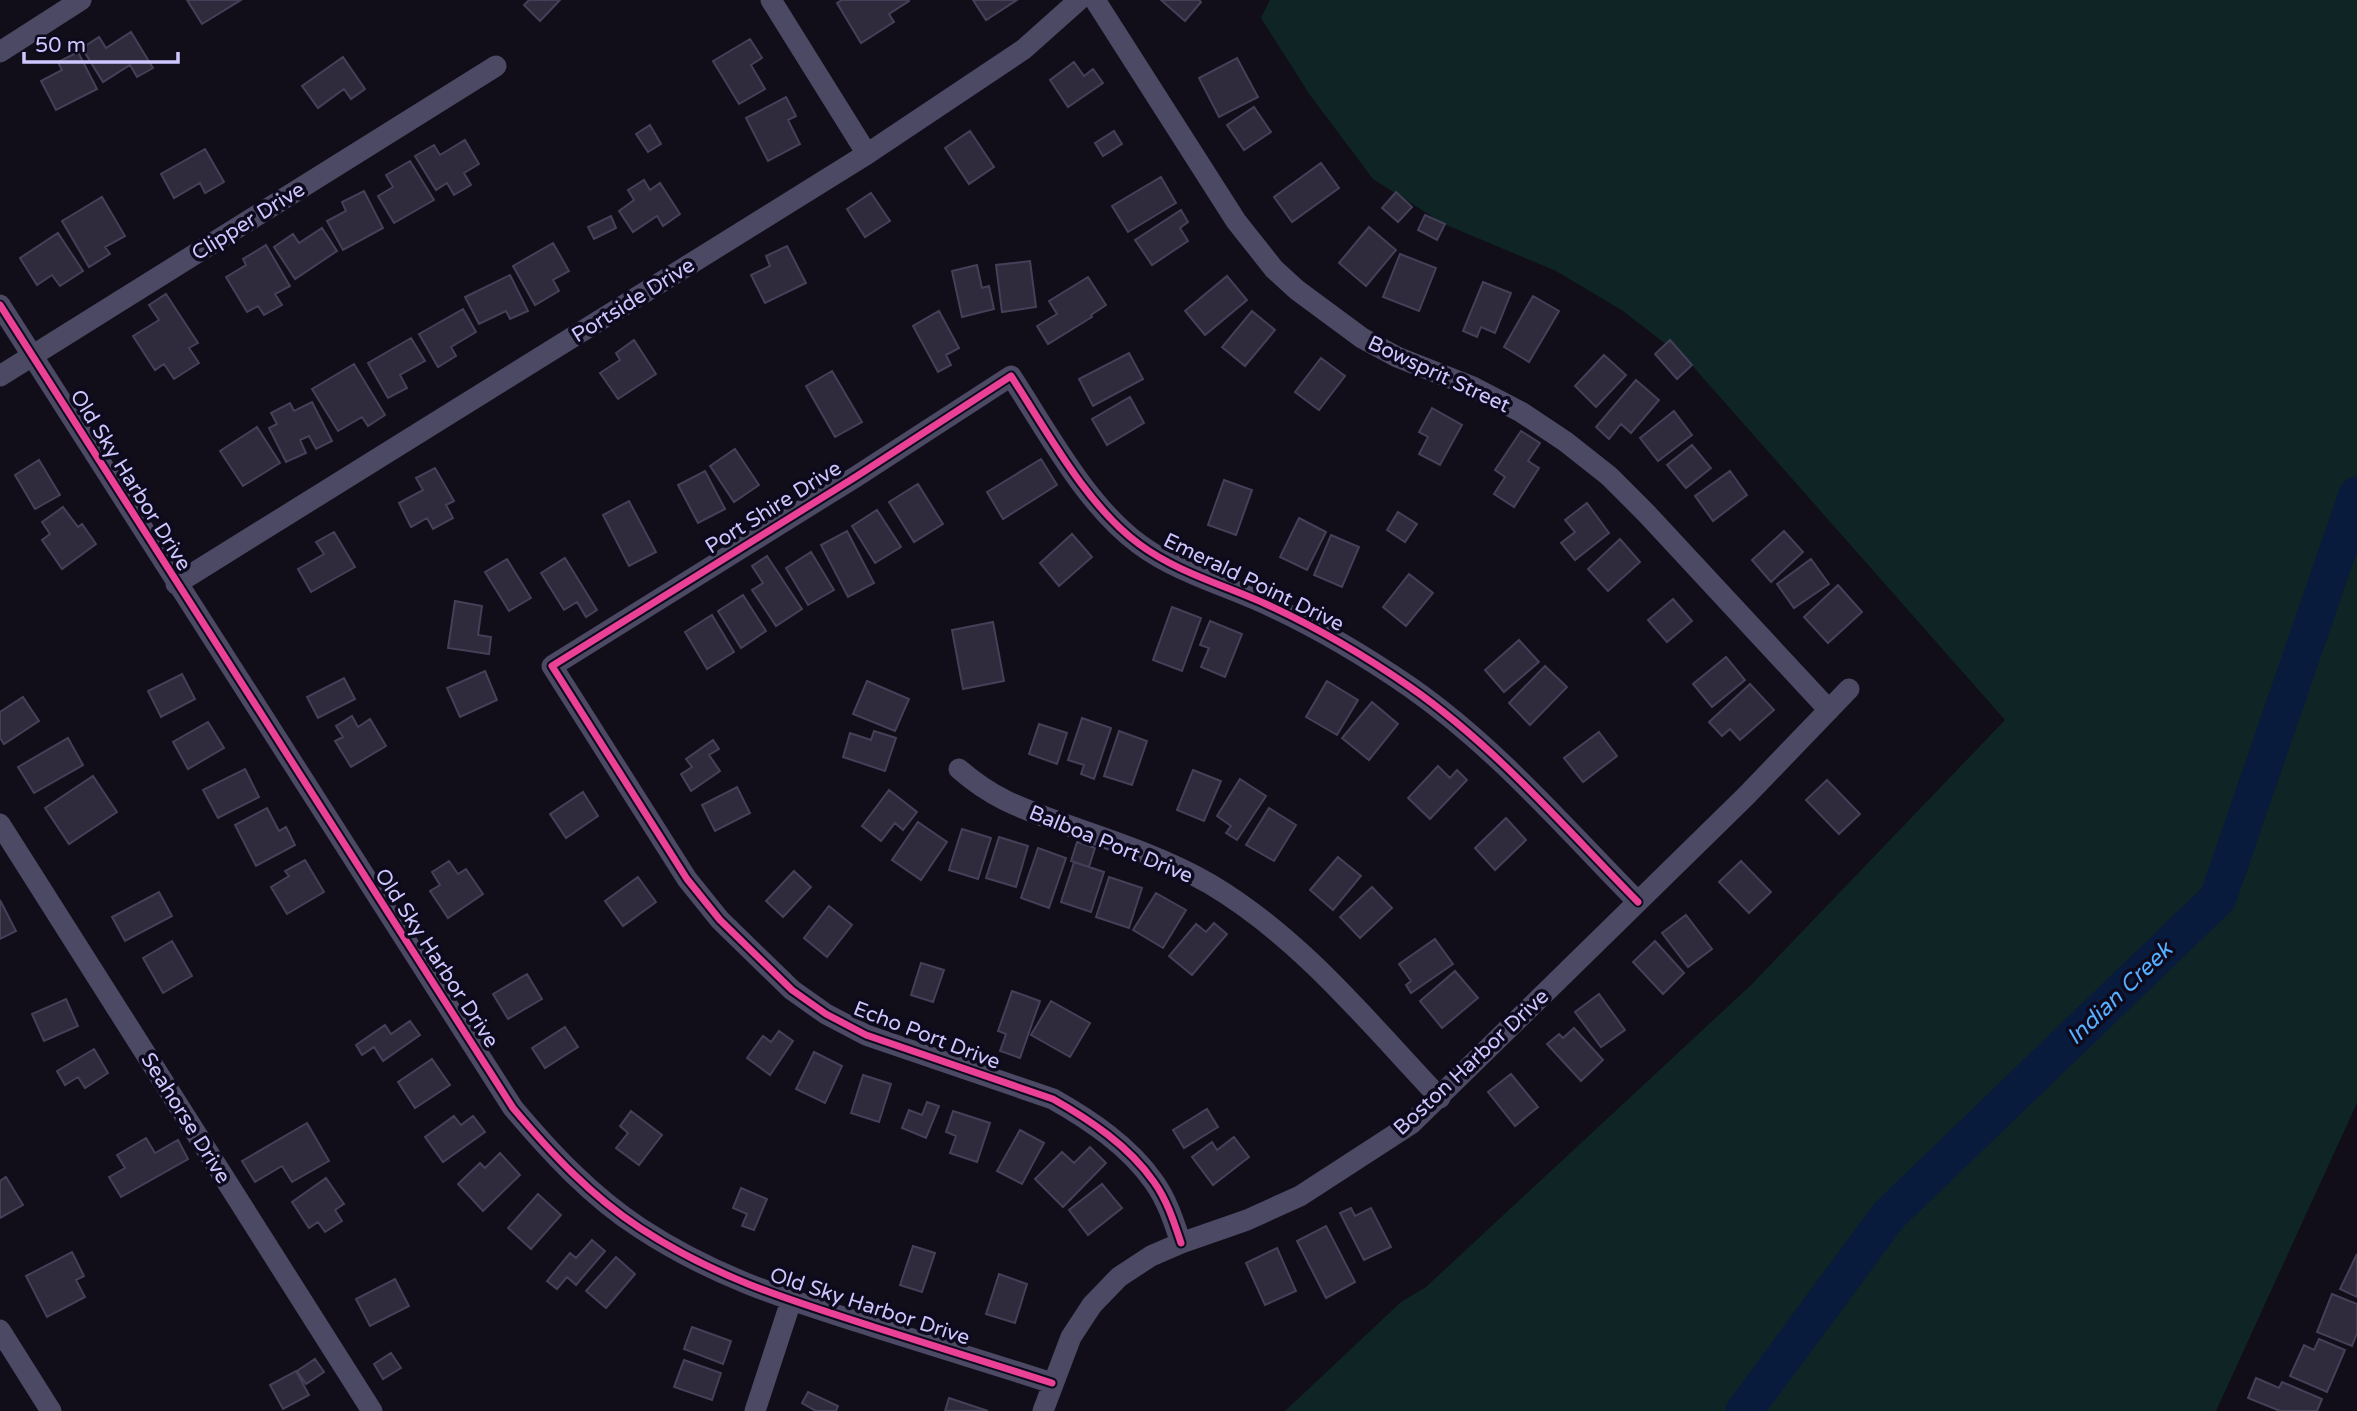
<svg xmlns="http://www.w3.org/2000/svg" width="2357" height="1411" font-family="'Varela Round',sans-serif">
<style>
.green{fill:#0e2425}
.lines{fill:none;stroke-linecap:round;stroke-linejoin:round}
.river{stroke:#091b3c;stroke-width:37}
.building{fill:#2f2b3d;stroke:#444058;stroke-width:2}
.minor{stroke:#4b4963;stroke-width:21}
.cycleway-casing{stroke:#0e0a1e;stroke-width:11}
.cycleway{stroke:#ea4096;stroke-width:7}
.labels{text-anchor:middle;stroke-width:7;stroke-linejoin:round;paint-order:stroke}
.street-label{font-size:21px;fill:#cec7ff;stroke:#0e0a1e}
.water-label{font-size:23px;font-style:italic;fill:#55b0ff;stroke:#0e0a1e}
</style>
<rect width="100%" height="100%" fill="#110e1a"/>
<path class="green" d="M1270,0H2357V1103L2216,1411H1285L1401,1302L1426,1287L1751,985L2005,720L1689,362L1623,311L1556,271L1444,224L1373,179L1310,95L1261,18Z"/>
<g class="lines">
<path class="river" d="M1744,1411L1889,1215L2218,898L2357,495"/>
</g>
<path class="building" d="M187,0H241L202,24Z
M529,0H560L540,21L524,5Z
M842,0H908L909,1L889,14L894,22L861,43L837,3Z
M973,0H1017L986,20Z
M1161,0H1199L1201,2L1185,21Z
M131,32L153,68L137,77L130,65L103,82L82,48L99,37L106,48Z
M750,39L762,58L751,65L765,89L739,104L713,61Z
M78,52L97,89L56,110L41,81L62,70L58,62Z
M343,57L365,89L351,99L344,89L318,108L302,86Z
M1237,58L1258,97L1219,117L1199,78Z
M1074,62L1084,76L1093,69L1103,83L1068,107L1050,80Z
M786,97L796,116L788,120L800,144L768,161L746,118Z
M1254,107L1271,132L1244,150L1227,125Z
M650,125L661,144L648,152L636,134Z
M970,131L994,167L969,184L945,148Z
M1114,131L1122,144L1103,156L1095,143Z
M465,140L479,164L464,173L471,185L454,195L447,183L436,190L415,156L434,145L440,155Z
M205,149L224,182L205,193L200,183L174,198L161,174Z
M410,161L434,200L394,223L378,196L393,187L386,175Z
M1321,163L1339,188L1292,222L1274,197Z
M1161,177L1176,203L1128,232L1112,206Z
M644,180L650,190L660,183L680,214L663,226L657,216L633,232L619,211L634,200L628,190Z
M364,191L383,228L343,250L327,221L346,211L342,202Z
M1396,192L1412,207L1398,222L1382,208Z
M871,193L890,221L865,237L847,209Z
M102,197L125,236L105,247L110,254L89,267L62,221Z
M1181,210L1188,222L1180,228L1188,241L1152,265L1135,240Z
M1425,215L1445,224L1437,240L1418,230Z
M611,216L616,228L594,239L588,227Z
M1369,227L1396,250L1366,286L1339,263Z
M322,228L337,251L295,279L274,247L293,234L299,243Z
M58,233L83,271L60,286L52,275L37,285L20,258Z
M553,243L569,271L553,280L559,291L535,305L513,266Z
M266,245L290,286L275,294L282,305L264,315L258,306L247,312L226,277L246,265L243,259Z
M787,246L806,283L765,303L751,275L770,266L766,256Z
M1400,254L1436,268L1419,311L1383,297Z
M1030,261L1036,307L1002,312L996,265Z
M977,265L982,288L989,286L994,309L962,317L952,271Z
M510,275L528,311L510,319L506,311L479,324L465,297Z
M1227,276L1247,300L1205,335L1185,311Z
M1088,277L1106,305L1091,315L1092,317L1048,344L1037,326L1057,314L1049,301Z
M1483,282L1511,293L1495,333L1481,327L1477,337L1463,331Z
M166,294L198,343L189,348L199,363L174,379L164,364L155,370L133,336L159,320L149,305Z
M1533,296L1559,311L1529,362L1504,347Z
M463,309L476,332L451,347L456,356L438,367L419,334Z
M939,311L959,348L946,355L951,365L938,372L913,326Z
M1252,311L1275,330L1245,366L1222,347Z
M411,338L425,361L400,375L407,388L388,398L368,363Z
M634,340L656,374L618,399L600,373L620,360L616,353Z
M1670,340L1692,365L1677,379L1655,354Z
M1129,353L1143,379L1093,406L1079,379Z
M1604,355L1626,375L1596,407L1575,386Z
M1321,358L1345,376L1319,410L1295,392Z
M354,364L385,415L368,426L362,417L338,431L312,389Z
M832,371L862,422L835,437L806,386Z
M1636,380L1659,400L1631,433L1621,424L1609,439L1596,427Z
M1130,397L1144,423L1107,445L1092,419Z
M312,402L332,441L316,449L309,436L300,440L306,453L286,462L269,428L277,424L271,413L290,403L294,411Z
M1432,408L1462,425L1440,465L1419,454L1428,437L1419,432Z
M1674,411L1692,435L1658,461L1640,438Z
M257,427L280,463L243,486L220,451Z
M1521,431L1540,443L1528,461L1539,468L1514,507L1494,494L1505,477L1495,470Z
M1692,445L1711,468L1686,488L1667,465Z
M735,449L759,485L734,502L710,466Z
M1041,459L1057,485L1003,519L987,492Z
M39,460L60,495L35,509L15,475Z
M435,468L454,501L446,505L453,518L433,529L427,518L411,527L399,503L423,490L416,478Z
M705,471L725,509L698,523L678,485Z
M1730,471L1747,495L1713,521L1695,496Z
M1224,480L1252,490L1236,535L1208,525Z
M918,484L943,524L914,542L889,502Z
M629,501L656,552L629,566L603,515Z
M1587,503L1609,533L1575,560L1561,543L1575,532L1565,520Z
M63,507L78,527L82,524L96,544L62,569L42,540L50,534L42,522Z
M877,510L901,547L875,563L852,526Z
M1398,512L1417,524L1405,542L1387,530Z
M1299,518L1326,532L1307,570L1280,557Z
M847,531L874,583L848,597L821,545Z
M1784,531L1803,552L1771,582L1752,560Z
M334,532L355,567L311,592L298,569L324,554L316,542Z
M1072,534L1092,557L1059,586L1040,563Z
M1331,535L1359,547L1342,587L1314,575Z
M1620,539L1640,562L1608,591L1588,569Z
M811,552L834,590L808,605L786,568Z
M767,556L802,609L776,626L752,590L763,583L752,566Z
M565,558L597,610L586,617L577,602L564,610L541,573Z
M507,559L531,598L509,611L485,572Z
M1811,559L1829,584L1794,608L1777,584Z
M1409,574L1433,593L1406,626L1383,607Z
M1838,585L1862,612L1828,643L1804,617Z
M743,595L766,631L741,648L718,611Z
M1673,599L1692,621L1667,642L1648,620Z
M455,601L482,606L478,635L491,637L489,654L448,648Z
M1172,607L1201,618L1182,671L1153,660Z
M712,615L734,652L707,669L685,632Z
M1210,621L1242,634L1225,677L1201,667L1209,648L1200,645Z
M993,622L1004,681L963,689L952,630Z
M1519,640L1539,662L1504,692L1485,670Z
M1726,657L1745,680L1712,707L1693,684Z
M1545,666L1567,687L1530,725L1509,703Z
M485,671L497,700L460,717L447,688Z
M182,674L195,699L161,717L148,691Z
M344,678L355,699L318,718L307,697Z
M867,681L909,699L895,731L853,714Z
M1327,681L1358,700L1337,735L1306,717Z
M1750,684L1774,710L1740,740L1730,729L1722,736L1709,722Z
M23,697L39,721L4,744L0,738V712Z
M1372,702L1398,724L1369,760L1342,738Z
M352,716L358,727L370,719L386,746L351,767L335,741L343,737L336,726Z
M1082,718L1111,728L1094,779L1081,774L1084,765L1068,760Z
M208,722L224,748L188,769L173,742Z
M1039,724L1067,733L1057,764L1029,754Z
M874,731L896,738L885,771L843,757L850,733L871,740Z
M1119,731L1147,741L1132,785L1104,776Z
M1599,732L1617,756L1583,782L1564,758Z
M68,738L83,765L34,793L18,767Z
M713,740L719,749L709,755L720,771L691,791L681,774L692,767L686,759Z
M1438,766L1450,778L1457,770L1467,780L1430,819L1408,798Z
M245,769L259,797L218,818L203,790Z
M1193,770L1221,781L1204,821L1177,810Z
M93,776L117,812L69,844L45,808Z
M1240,779L1266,796L1237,840L1226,833L1231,826L1217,816Z
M1827,780L1860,814L1839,834L1806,800Z
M737,787L750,813L715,831L702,805Z
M889,790L917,812L903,830L895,823L881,841L862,826Z
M583,792L598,816L566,838L550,814Z
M267,808L279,831L286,827L295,845L256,866L235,825Z
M1269,808L1296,825L1274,861L1246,845Z
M1506,818L1526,840L1495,870L1475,848Z
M918,822L947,842L921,880L892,860Z
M962,829L991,838L978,879L949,870Z
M999,837L1028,846L1016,887L986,878Z
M1077,842L1095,848L1089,867L1071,861Z
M1038,848L1066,858L1049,908L1021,898Z
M1338,857L1361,876L1333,910L1310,890Z
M305,860L324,892L287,914L271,887L289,876L285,871Z
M449,861L458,874L466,869L483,894L448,918L430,891L440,885L432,872Z
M1741,861L1771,892L1749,913L1719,882Z
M1074,862L1104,872L1091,912L1061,902Z
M794,871L811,887L783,917L766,901Z
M638,877L656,902L623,926L605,901Z
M1109,877L1142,888L1129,928L1096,917Z
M1372,887L1392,908L1360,938L1340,917Z
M159,892L172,916L125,941L112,917Z
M1156,893L1186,910L1163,948L1133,930Z
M0,900L16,931L0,939Z
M829,906L852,925L827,957L804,938Z
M1686,915L1712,949L1688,967L1662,933Z
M1214,923L1227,934L1192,975L1169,956L1196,924L1206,932Z
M1435,939L1453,964L1411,993L1406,985L1411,981L1399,964Z
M172,941L192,976L163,993L143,958Z
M1655,941L1684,973L1663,994L1633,962Z
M921,963L944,970L933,1002L911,995Z
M1455,971L1478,998L1442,1028L1420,1001Z
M527,974L542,999L508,1019L493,994Z
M1012,991L1040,1001L1020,1058L1000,1051L1006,1034L998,1031Z
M1599,994L1625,1030L1601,1047L1575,1012Z
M66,999L78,1026L44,1041L32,1014Z
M1051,1001L1090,1023L1070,1057L1031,1035Z
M410,1021L420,1035L383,1061L374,1047L362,1055L356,1045L385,1025L391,1034Z
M565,1027L578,1047L545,1068L532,1048Z
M1574,1028L1603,1060L1581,1081L1547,1044L1559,1034L1563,1038Z
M779,1031L793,1041L770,1075L747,1058L763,1036L771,1042Z
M94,1049L108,1073L85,1088L78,1077L65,1085L57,1071Z
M814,1052L842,1066L825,1103L796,1089Z
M432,1059L450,1085L415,1108L398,1082Z
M1511,1074L1538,1107L1515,1126L1488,1092Z
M863,1075L891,1084L879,1122L851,1113Z
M927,1102L939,1106L926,1138L902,1128L909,1110L922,1115Z
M1207,1109L1218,1127L1184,1148L1173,1130Z
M631,1111L662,1135L639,1165L616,1148L628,1133L620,1126Z
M953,1111L990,1123L977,1162L950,1153L956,1136L946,1132Z
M454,1116L461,1125L473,1116L485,1132L443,1162L425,1137Z
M307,1123L329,1161L292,1182L282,1166L255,1182L242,1161Z
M1020,1130L1044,1143L1022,1184L997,1171Z
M1234,1137L1249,1157L1213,1185L1192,1157L1212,1142L1217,1150Z
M146,1138L155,1153L178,1140L188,1159L121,1197L109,1177L125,1168L117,1155Z
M1090,1147L1106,1163L1063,1207L1035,1179L1062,1152L1074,1163Z
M500,1153L520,1175L483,1211L458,1184L480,1163L485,1168Z
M6,1177L23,1205L0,1218V1181Z
M326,1178L344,1204L335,1210L342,1221L325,1232L318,1222L309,1228L292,1202Z
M1102,1184L1122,1208L1088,1235L1069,1210Z
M741,1188L767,1199L754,1230L742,1226L747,1214L733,1208Z
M538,1194L561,1215L531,1249L508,1228Z
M1351,1208L1355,1216L1371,1208L1391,1247L1364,1260L1340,1213Z
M1326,1226L1355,1282L1326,1298L1297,1241Z
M592,1240L605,1251L576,1285L567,1277L557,1289L547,1281L570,1253L576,1258Z
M913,1246L935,1253L922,1292L900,1285Z
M1277,1248L1296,1291L1265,1305L1246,1263Z
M72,1252L84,1276L76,1280L85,1297L47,1317L26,1276Z
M2357,1254V1297L2340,1289Z
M616,1257L635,1274L606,1308L586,1291Z
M999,1274L1027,1284L1015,1323L986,1314Z
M395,1279L409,1306L370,1326L356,1299Z
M2332,1294L2357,1304V1333L2352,1346L2317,1332Z
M692,1327L731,1341L723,1364L684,1349Z
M2319,1339L2345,1350L2327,1392L2290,1376L2304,1345L2314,1350Z
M391,1353L401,1368L383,1379L374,1364Z
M315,1359L324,1372L306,1384L297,1371Z
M684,1360L721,1373L712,1400L674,1387Z
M296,1371L309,1395L283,1409L270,1385Z
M2256,1378L2279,1388L2282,1382L2322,1399L2317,1411H2280L2248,1398Z
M808,1392L838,1406L836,1411H816L802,1403Z
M949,1398L988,1411H945Z"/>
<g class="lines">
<path class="minor" d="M771,0L867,154
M1095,0L1236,221L1274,269L1297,290L1362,338L1397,357L1473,387L1521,412L1566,442L1609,476L1647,514L1829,710
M0,52L81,0
M0,305L513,1108C551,1153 591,1196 640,1228C716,1278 789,1300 874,1327C934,1346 993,1364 1052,1383
M0,376L496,66
M176,584L867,154L1024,49L1079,0
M959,769C994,800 1024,809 1067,825C1116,842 1165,858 1210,884C1301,938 1368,1022 1440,1098
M0,824L372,1411
M1181,1243C1174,1222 1167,1200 1154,1182C1129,1146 1090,1120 1053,1099L866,1035L826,1014L792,990L720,920L687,879L552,666L857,476L1011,376C1047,431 1086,505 1139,544C1178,573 1225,585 1268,605C1318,628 1365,656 1410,687C1496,747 1565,828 1638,902
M0,1330L51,1411
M755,1411L791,1301
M1043,1411L1071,1337L1092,1305L1119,1277L1151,1256L1181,1243L1247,1220L1300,1196L1411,1124L1746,796L1849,689"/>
<g class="cycleway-casing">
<path id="cycleway" d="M0,305L513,1108C551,1153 591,1196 640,1228C716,1278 789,1300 874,1327C934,1346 993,1364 1052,1383
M1181,1243C1174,1222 1167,1200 1154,1182C1129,1146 1090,1120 1053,1099L866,1035L826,1014L792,990L720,920L687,879L552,666L857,476L1011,376C1047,431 1086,505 1139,544C1178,573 1225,585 1268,605C1318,628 1365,656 1410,687C1496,747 1565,828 1638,902"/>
</g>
<use href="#cycleway" class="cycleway"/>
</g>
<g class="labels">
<g class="street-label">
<text transform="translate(248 221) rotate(-32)" y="7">Clipper Drive</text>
<text transform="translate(633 300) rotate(-32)" y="7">Portside Drive</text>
<text transform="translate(1439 374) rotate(25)" y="7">Bowsprit Street</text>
<text transform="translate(131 480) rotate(58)" y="7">Old Sky Harbor Drive</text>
<text transform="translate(773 507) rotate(-32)" y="7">Port Shire Drive</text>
<text transform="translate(1254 582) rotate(26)" y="7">Emerald Point Drive</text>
<text transform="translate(1111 844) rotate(22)" y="7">Balboa Port Drive</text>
<text transform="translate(437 958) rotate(57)" y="7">Old Sky Harbor Drive</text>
<text transform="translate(927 1035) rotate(21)" y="7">Echo Port Drive</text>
<text transform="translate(1471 1062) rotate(-43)" y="7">Boston Harbor Drive</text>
<text transform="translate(186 1118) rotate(58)" y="7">Seahorse Drive</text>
<text transform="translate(870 1306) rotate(18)" y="7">Old Sky Harbor Drive</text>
</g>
<g class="water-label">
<text transform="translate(2119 993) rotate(-44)" y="8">Indian Creek</text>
</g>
</g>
<path d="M24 52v10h154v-10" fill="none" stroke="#cec7ff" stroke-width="3.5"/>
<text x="35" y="52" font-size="21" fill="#cec7ff" stroke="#0e0a1e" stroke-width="5" paint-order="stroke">50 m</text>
</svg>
